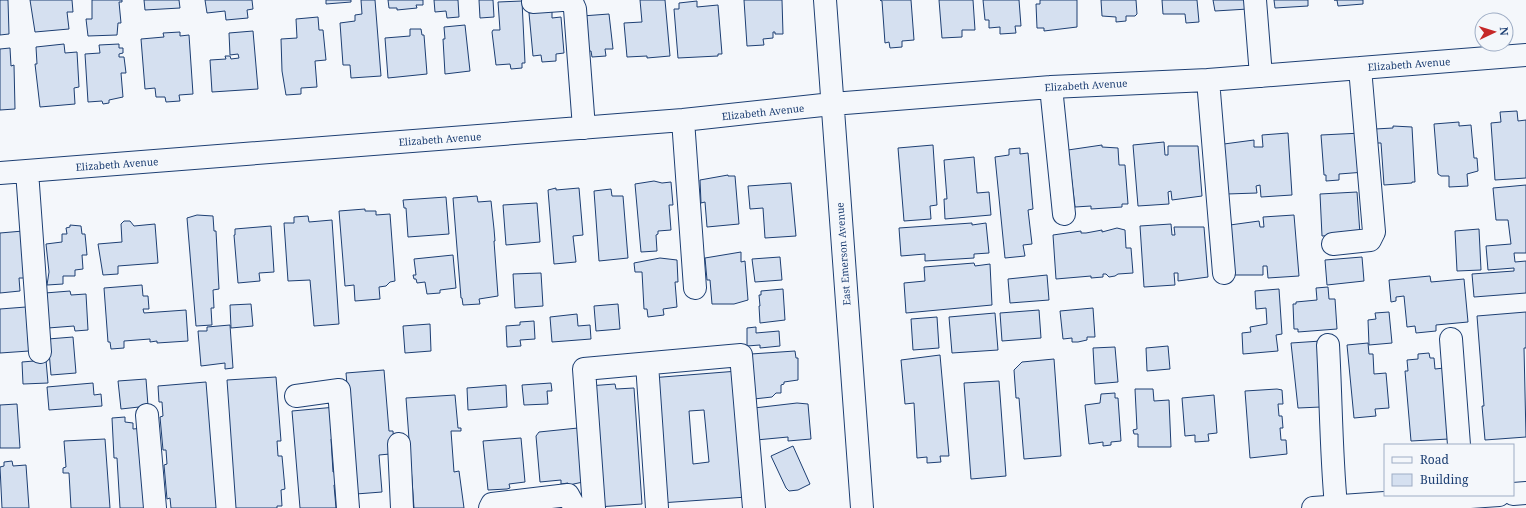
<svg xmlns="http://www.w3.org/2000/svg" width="1526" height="508" font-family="'Noto Serif',serif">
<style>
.building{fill:#d5e0f0;stroke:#1d3f73;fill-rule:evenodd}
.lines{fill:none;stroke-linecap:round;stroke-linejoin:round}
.minor-casing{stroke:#1d3f73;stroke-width:24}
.major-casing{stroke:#1d3f73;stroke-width:24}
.minor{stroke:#f4f7fb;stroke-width:22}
.major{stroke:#f4f7fb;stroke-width:22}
.labels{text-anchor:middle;stroke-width:3;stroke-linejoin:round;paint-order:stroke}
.street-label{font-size:10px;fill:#1d3f73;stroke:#f4f7fb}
</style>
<rect width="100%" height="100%" fill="#f4f7fb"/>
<path class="building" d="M0,0H8L9,34L0,35Z
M30,0H72L73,12H67L69,29L35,32Z
M92,0H122V2H119L121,23H118L117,35L88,36L86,19H92Z
M144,0H179L180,8L145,10Z
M205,0H252L253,9L247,10L248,18L226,20L225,11L207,13Z
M326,0H351V2L326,4Z
M361,0H375L381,76L351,78L350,65H343L340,23L355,21V15L362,14Z
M388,0H423V5H416L417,8L397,10V8H389Z
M434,0H458L459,17L447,18L446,11L435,12Z
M479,0H493L494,17L480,18Z
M640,0H665L670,56L647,58V56L627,57L624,23L642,22Z
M744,0H782L783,34H775V32H773V38L763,39L764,45L747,46Z
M880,0H911L914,40L902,41V47L890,48L889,42L885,43L882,1Z
M939,0H973L975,30H962V37L942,38Z
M983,0H1019L1021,26H1015L1016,33L1000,34V27L989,28V20H985Z
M1040,0H1077V27L1044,31V28H1037L1036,4H1040Z
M1101,0H1136L1137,14L1135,16H1126V21L1116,22V17L1102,16Z
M1162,0H1197L1199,22L1186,23L1185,14H1163Z
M1213,0H1249L1248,9L1215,11Z
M1274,0H1308V6L1275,8Z
M1334,0H1363V4L1338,6L1337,0Z
M522,1L525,63H522V68L511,69L510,64L496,65L492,32L493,30H500L498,2Z
M697,1V7L718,5L722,54H718V56L678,58L674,9H679V3Z
M552,11V18L561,17L564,53L556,54V61L542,62L541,55L533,56L529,13Z
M609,14L613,49H605L606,56L592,57L591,51L584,52L582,16Z
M318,17L319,30H323L326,60L315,61L317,87L301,88V94L286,95L282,71L281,39L297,38L296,19Z
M465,25L470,71L445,74L443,39H445L444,27Z
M410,29H421L422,35H424L427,74L388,78L385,38L410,36Z
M253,31L258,89L212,92L210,60L226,59L225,56H230L231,59L239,58L238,54L230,55L229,33Z
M180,32V36L189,35L193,94L179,95L180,101L166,102L165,97H156L155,88L145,89L141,39L164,37L163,33Z
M64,44L65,53L77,52L79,87L74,88L75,104L40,107L35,64H37L36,47Z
M119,44V48H123V53L119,54V57H124L126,73H121L123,97L109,100V103L103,104L102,101L88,102L85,54L100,53L99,45Z
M10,48L11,66L14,65L15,109L0,110V49Z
M1517,111L1518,121L1526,120V178L1495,180L1491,123L1501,122L1500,112Z
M1459,122V126L1471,125L1474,158H1477L1478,171L1467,174L1468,186L1449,187V176H1441L1438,174L1434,124Z
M1393,126L1412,127L1415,182H1412V183L1384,185L1381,143H1376L1375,129L1393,128Z
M1288,133L1292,195L1261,197L1260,185L1256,186L1257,193L1227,194L1224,144L1254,140V147H1263L1262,135Z
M1362,133L1365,172L1339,174V180L1326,181V175H1324L1321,135Z
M1164,142L1165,155H1168V146H1198L1202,196L1172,200L1171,191L1168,192L1169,204L1138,206L1133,145Z
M933,145L937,205L930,206L931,219L904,221L898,148Z
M1102,145V147L1118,148L1119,165H1125L1128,204H1122V207L1091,209V206L1075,207L1068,150Z
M1020,148V154L1028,153L1033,209L1028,210L1032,244L1023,245L1025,256L1005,258L995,157L1009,155V149Z
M974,157L977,193L989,192L991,215L945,219L944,199H947L944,160Z
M728,175V176H735L739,224L707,227L705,202L701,203L700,180Z
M654,181L662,183L671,182L673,205H669L671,230L658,231V234L656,235L657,251L641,252L635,184Z
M791,183L796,236L765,238L763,208L750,209L748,186Z
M1526,185V253H1514L1515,262L1526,261V293L1474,297L1472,274L1514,271V268L1488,270L1486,246L1511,244L1508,220H1496L1493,188Z
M556,188V190L579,188L583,235L573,236L576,262L554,264L548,190Z
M611,189L612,196H623L628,258L599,261L594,191Z
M1357,192L1360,234L1322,236L1320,194Z
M477,196L478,202L491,201L494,229L495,241H494L498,296L479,299L480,304L463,305L462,298H461L453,198Z
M446,197L449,234L408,237L406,208H404L403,200Z
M537,203L540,242L506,245L503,205Z
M365,209V211H376V215L390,214L395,281L390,282L386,286L379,287L380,299L355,301L354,285L345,286L339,211Z
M197,215L213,216L214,231H216L219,289L213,290L214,308H211L212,325L196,326L187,218Z
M1294,215L1299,276L1268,278L1267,266H1263V275H1233L1230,225L1259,221L1260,227H1264L1263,217Z
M308,216L309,222L332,220L339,324L314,326L310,280L288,281L284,223H294V217Z
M124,221H130L134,226L155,224L158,263L118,266V274L103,275L98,244L122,242L121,224Z
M972,223V225L986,223L989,253L974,254V258L925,261V254L901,256L899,228Z
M1171,224L1172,235H1175L1174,227H1204L1208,277L1178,281V273H1174L1175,285L1144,287L1140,226Z
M70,225L81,226L82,234H85L87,255H82L83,269L75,270V276H63V284L47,285L49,272L46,244L62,242V234H67L66,228L70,227Z
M271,226L274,272L259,273L260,281L238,283L234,235H235V229Z
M1117,228L1125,230L1126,248H1131L1133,273L1118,274L1115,276L1109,277L1106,274H1103V277L1091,278V276L1056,279L1053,235L1081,231V233H1086L1102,230V232Z
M1479,229L1481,270L1457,271L1455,231Z
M23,231L25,278H19L20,291L0,293V233Z
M741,252V262L745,261L748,300L734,304H712L710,280H707L705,258Z
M453,255L456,288L440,290V293L427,294L425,282L417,283L416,279H414L413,275H416L414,259Z
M780,257L782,280L755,282L752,259Z
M1362,257L1364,281L1327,285L1325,260Z
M660,258L677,260L678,282H675L677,307L663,309L664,315L648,317L647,309H644L642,272H635L634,263Z
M974,263L975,266L990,264L992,305L906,313L904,283L925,281L924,267Z
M541,273L543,306L515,308L513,274Z
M1047,275L1049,300L1010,303L1008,279Z
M1430,276L1431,282L1464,279L1468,322L1436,325V331L1416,333L1415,326L1407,327L1404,296L1396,297V301L1391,302L1389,280Z
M142,285L143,296H148L149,309H143L144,313L186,310L188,341L157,343V341L150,342V339L124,341V348L111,349L110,342H108L104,288Z
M1328,287L1329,299H1335L1337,329L1298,332V329H1294L1293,304H1296V302L1317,300L1316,288Z
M783,289L785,320L760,323L759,306H760L759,295H761V291Z
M1279,289L1282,334L1276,335L1278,351L1243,354L1242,333L1251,332L1250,327L1267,324L1266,308L1256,309L1255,291Z
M70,291L71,295L86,294L88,330L75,331L74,326L48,328L45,293Z
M251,304L253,326L231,328L230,305Z
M618,304L620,329L596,331L594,306Z
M26,307L29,351L0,353V309Z
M1093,308L1095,337H1087V340L1078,342H1072V338L1063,339L1060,311Z
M1039,310L1041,338L1002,341L1000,313Z
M1389,312L1392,343L1369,345L1368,320L1376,319L1375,313Z
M1526,312V348H1524L1526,437L1485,440L1482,406H1484L1477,316Z
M995,313L998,350L952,353L949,317Z
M577,314L578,326L590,325L591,339L552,342L550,317Z
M937,317L939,348L913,350L911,319Z
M534,321L535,339L520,340L521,346L507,347L506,326L520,325V322Z
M430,324L431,351L405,353L403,326Z
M230,325L233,368L225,369V363L201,366L198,331H207V327Z
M756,327V333L779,331L780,346L760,348V345L747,346V328Z
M73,337L76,373L51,375L48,339Z
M1321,341V407L1298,408L1291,343Z
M1368,343L1369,354H1373L1374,374L1386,373L1389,408L1375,409L1376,416L1354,418L1347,345Z
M1168,346L1170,369L1147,371L1146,348Z
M1115,347L1118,382L1095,384L1093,348Z
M795,351L796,358H798V380L784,382V384L781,385V393H776L772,397L754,399L751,354Z
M1429,353L1430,358H1434L1435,369L1444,368L1449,439L1411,441L1405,371H1408L1407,360L1418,359V354Z
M940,355L949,456H940L941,462L927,463V457L917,458L914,403L905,404L901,360Z
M1054,359L1061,456L1024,459L1019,398H1016L1014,370L1022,362Z
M46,360L48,383L23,384L22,362Z
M384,370L389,431H393L394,445L390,454L379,455L382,492L356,494L346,373Z
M738,371L747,497L660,503L650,378ZM704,410L709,462L693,464L689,411Z
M276,377L281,441H277L278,456H282L285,489L281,490L282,506H277V508H236L227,380Z
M146,379L148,406L121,409L118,381Z
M999,381L1006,476L971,479L964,383Z
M206,382L216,508H171L170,498L167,499L164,465L167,464L166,450H163L160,417L163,416L162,402H159L158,386Z
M93,383L94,395L101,394L102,406L49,410L47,387Z
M551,383L552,391H547L548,404L524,405L522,385Z
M615,384L616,389L634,388L642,504L597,507L588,386Z
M506,385L507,407L468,410L467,388Z
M1135,389H1153L1154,401L1169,400L1171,447H1138V434H1134L1133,430L1137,429Z
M1277,389L1282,390L1283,404H1278L1279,416H1282L1283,428H1280L1281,440H1286L1287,454L1250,458L1245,391Z
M1115,393V398H1118L1121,441L1111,442V445L1103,446V442L1089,444L1085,405L1100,403L1101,394Z
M455,395L458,428H461V431H451L454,472L459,471L464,508H414L406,398Z
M1214,395L1217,433L1208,434L1209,441L1195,442V435L1185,436L1182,398Z
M797,403L808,404L811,439L788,441V437L756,440L754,408Z
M17,404L20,448H0V405Z
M336,407L338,439H331L333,472L340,471L341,484L334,485L336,508H300L292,411Z
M125,417V422L133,423V429L144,428L149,508H120L117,458H114L112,418Z
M578,428L583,482L569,485L568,483L561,484V480L540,482L536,436L539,432Z
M521,438L525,482L509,484L510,488L507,489L488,490L483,441Z
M105,439L110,508H71L69,473H63V468L66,467L64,441Z
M793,446L810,484L798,490L789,491L786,488L771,456Z
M12,461L13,466L26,465L29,508H2L0,467L4,466V462Z"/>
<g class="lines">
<g class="minor-casing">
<path id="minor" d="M571,0L575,9L584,128
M825,0L862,508
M1255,0L1261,76
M533,2L562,0
M1208,80L1224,273
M1051,87L1064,214
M683,120L695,288
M27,171L40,352
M0,173L683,120L832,104L1051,87L1208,80L1526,55
M1333,244L1370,240L1374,232L1360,68
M1451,339L1459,445
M1328,345C1331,399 1331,453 1336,506
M647,364L657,508
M296,396L339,390L348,508
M147,415L155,508
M399,444L402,508
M490,508L492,504L568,495L575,508
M594,508L584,369L741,355L754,508"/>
</g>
<g class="major-casing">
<path id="major" d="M1513,494L1526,493
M1313,508L1499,495"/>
</g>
<use href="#minor" class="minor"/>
<use href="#major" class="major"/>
</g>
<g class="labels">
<g class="street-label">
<text transform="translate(1409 64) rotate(-4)" y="4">Elizabeth Avenue</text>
<text transform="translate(1086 85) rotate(-3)" y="4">Elizabeth Avenue</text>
<text transform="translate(763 112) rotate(-6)" y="4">Elizabeth Avenue</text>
<text transform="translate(440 139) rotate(-4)" y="4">Elizabeth Avenue</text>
<text transform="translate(117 164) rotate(-4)" y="4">Elizabeth Avenue</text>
<text transform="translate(843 254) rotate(-94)" y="4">East Emerson Avenue</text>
</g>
</g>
<rect x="1384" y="444" width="130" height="52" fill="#f4f7fb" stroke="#9eadc5"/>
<rect x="1392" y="457" width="20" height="6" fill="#f4f7fb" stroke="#9eadc5"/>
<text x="1420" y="464" font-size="12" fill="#1d3f73">Road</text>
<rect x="1392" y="474" width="20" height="12" fill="#d5e0f0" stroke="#9eadc5"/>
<text x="1420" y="484" font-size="12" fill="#1d3f73">Building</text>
<g transform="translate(1494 32) rotate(86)"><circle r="19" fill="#f4f7fb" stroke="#9eadc5"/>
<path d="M0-3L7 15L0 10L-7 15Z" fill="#c62828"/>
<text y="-6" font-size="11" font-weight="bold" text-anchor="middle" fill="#1d3f73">N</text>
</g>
</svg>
